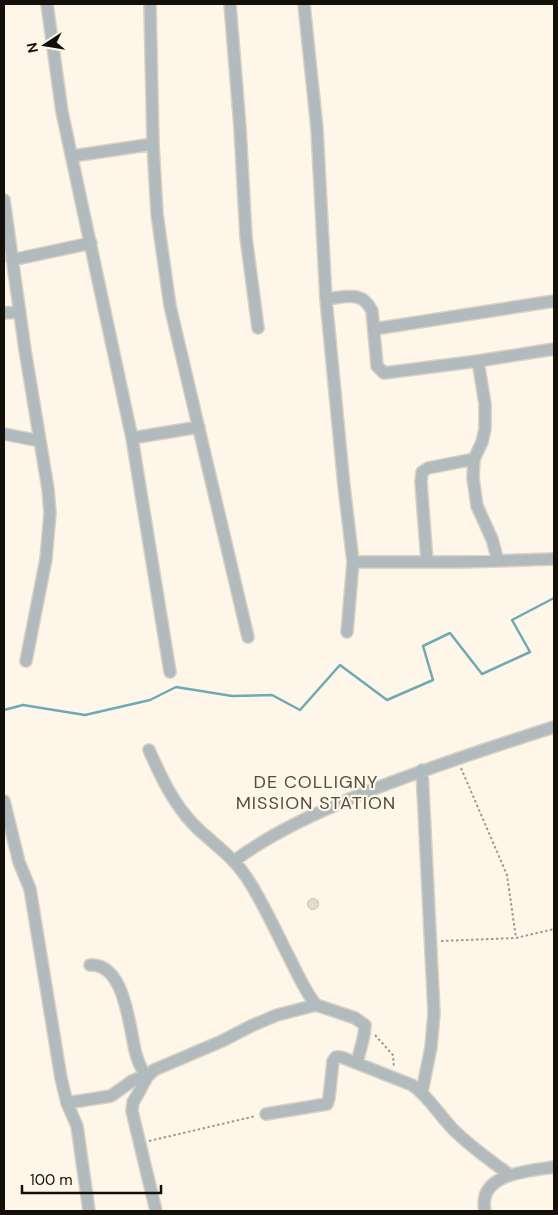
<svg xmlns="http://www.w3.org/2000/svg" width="558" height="1215" font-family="'DM Sans',sans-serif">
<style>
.shadow{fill:#0003}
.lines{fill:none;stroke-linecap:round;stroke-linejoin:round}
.stream{stroke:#6daab3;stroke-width:2.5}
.building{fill:#e4dccb;stroke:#ccc4b3}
.minor-casing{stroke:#d8d2c5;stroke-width:14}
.path{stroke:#9f998f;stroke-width:2;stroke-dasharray:2.5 2.5;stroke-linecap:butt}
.minor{stroke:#b1babc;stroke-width:11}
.labels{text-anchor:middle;stroke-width:4.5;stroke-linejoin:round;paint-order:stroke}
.quarter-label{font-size:18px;letter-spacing:1px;fill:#544d3f;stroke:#fef7e9}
</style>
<rect width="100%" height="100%" fill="#fef7e9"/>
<path class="shadow" d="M311,901H319L318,906L312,908L309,904Z"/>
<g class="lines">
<path class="stream" d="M4,710L23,705L85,715L150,700L176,687L232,696L272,695L300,710L340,665L387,700L433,680L423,646L450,633L482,674L530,652L512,620L554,598"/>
</g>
<path class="building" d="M307.5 904a5.5 5.5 0 1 1 11 0a5.5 5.5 0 1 1-11 0Z"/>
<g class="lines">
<g class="minor-casing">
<path id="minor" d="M47,4L62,112L132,438L170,672
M150,4L153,144L157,214L170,306L248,637
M230,4L240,128L246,237L258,328
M304,4L317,129L326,299L344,486L353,562L347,632
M73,156L153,144
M4,200L25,350L48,489L50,513L46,559L26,661
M12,260L91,243
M326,299C346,297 362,290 372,311L377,366L384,373L478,361L554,349
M4,313L20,312
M374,329L554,301
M478,361L485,404V429L482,442L474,459L473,478L477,506L492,539L498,561
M4,434L40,441
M132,438L199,427
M353,562H459L554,559
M427,562L421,482L422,472L428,468L474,459
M149,750C161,777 173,803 194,825C212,843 233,856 247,878C264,904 276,932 290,959C298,975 305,991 316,1005
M422,770L434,1013L431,1047L422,1092
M4,801L19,862L30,889L61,1078L67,1103L77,1126L89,1211
M234,861C274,831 321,811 366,792C428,768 491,747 554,727
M90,965C126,963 129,1029 136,1054C138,1062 141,1068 145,1075
M67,1103L111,1096L132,1081L150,1073
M266,1114L327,1104L329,1098L333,1061L336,1057H341L412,1085C431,1098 441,1119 458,1134C474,1149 492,1162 510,1175
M156,1211L132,1111L133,1102L138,1094L147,1077L154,1070L222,1041L251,1026L277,1015L316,1005L355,1018L365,1025L364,1035L357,1063
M485,1211C477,1173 529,1171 554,1167"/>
</g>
<path class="path" d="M461,768L507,875L516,938
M441,941L516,938L554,929
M375,1035L393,1055L394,1068
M149,1141L256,1116"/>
<use href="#minor" class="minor"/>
</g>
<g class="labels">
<g class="quarter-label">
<text x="316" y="788">DE COLLIGNY<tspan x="316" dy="21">MISSION STATION</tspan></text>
</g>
</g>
<rect width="558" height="1215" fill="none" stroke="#13100a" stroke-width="10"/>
<g transform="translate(45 45) rotate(258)" stroke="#fef7e9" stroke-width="4" paint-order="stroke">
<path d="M0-4L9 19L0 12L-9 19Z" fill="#13100a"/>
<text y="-8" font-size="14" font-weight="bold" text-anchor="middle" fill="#13100a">N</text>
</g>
<path d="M22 1185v8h139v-8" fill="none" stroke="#13100a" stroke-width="2.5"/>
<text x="30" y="1185" font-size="15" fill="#13100a" stroke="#fef7e9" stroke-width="4" paint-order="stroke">100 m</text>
</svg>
